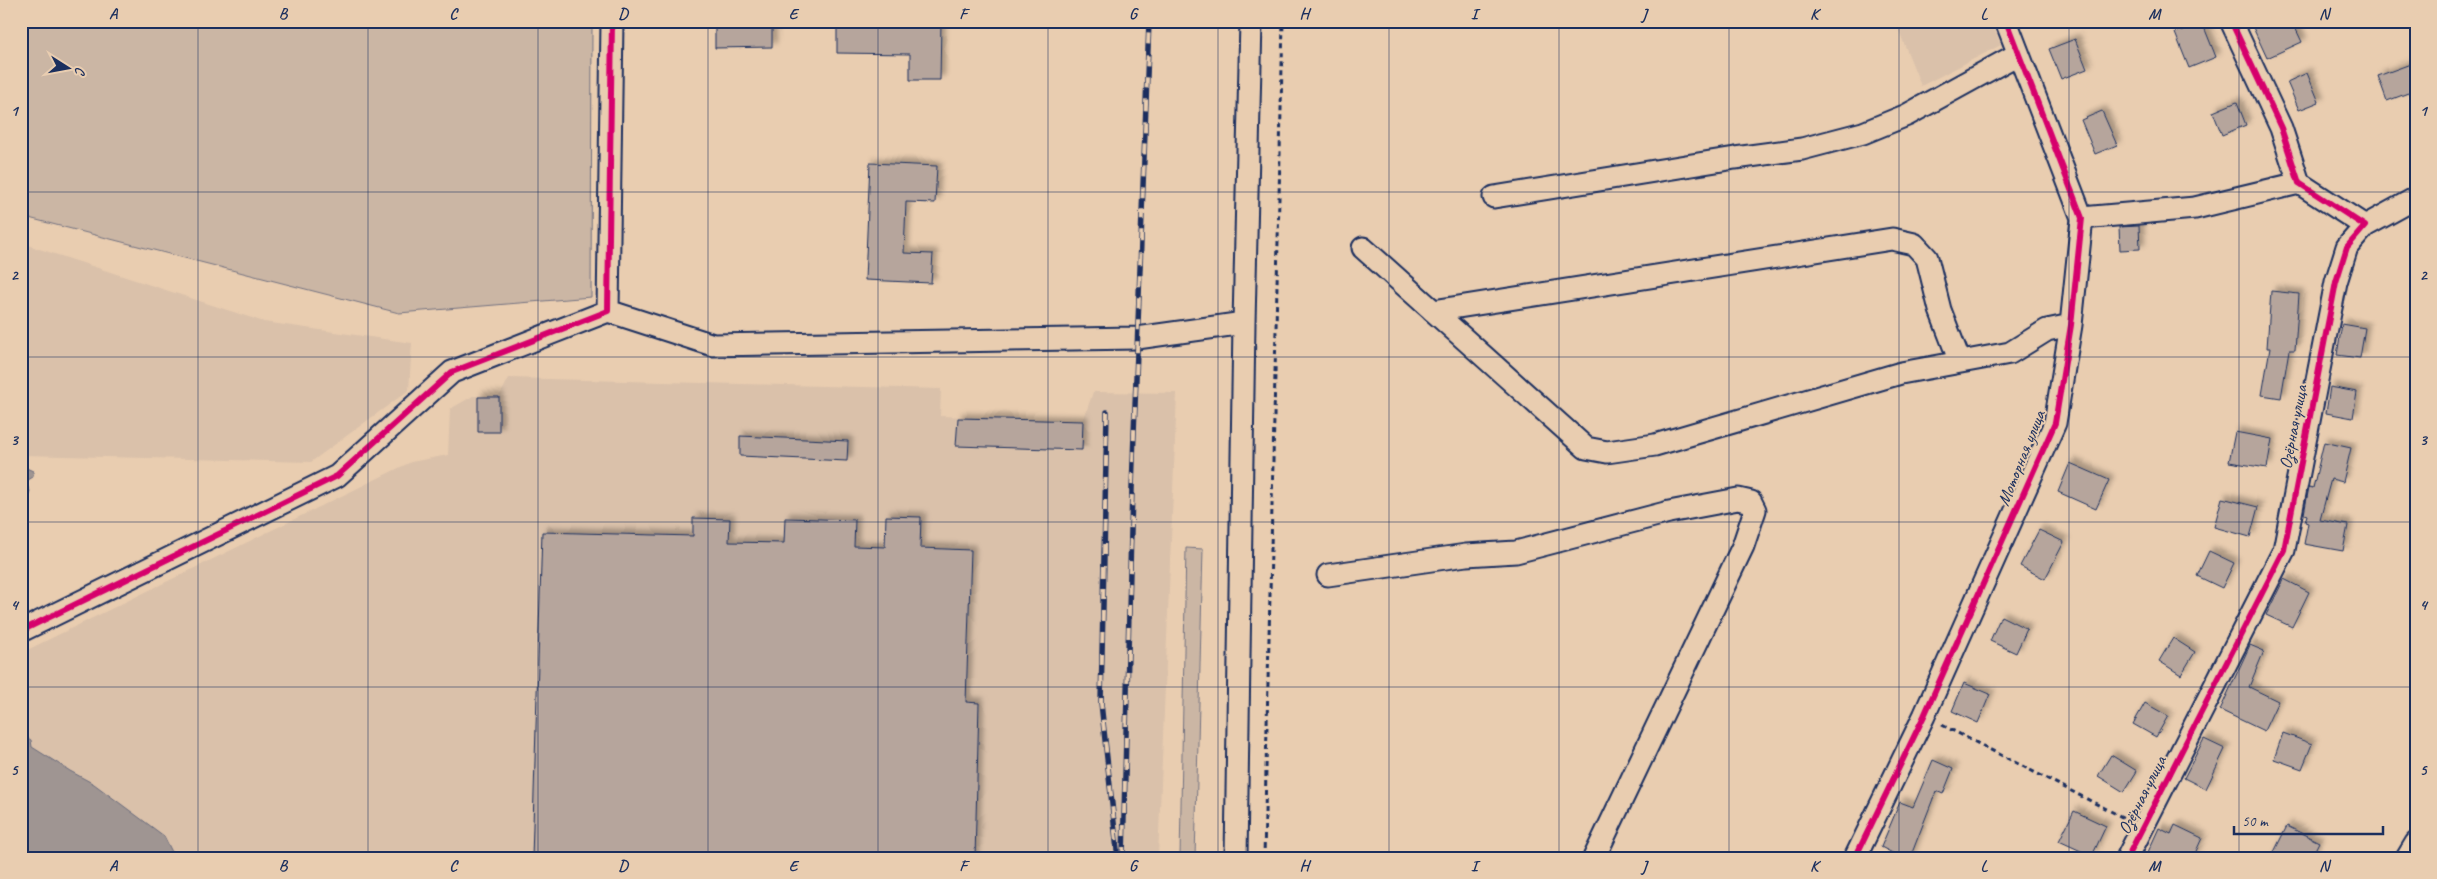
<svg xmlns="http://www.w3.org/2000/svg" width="2437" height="879" font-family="Caveat,sans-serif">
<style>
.built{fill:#dac1aa}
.green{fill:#cbb6a4;stroke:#737281}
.water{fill:#9f9592;stroke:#6a6c7d}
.building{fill:#b6a59c;stroke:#1b2f5e;filter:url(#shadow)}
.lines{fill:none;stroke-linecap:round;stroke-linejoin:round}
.minor-casing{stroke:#1b2f5e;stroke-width:25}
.path{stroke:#1b2f5e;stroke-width:3;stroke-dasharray:5 4;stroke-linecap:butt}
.minor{stroke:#e9cdb0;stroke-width:21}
.rail-casing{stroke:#1b2f5e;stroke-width:5.5}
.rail{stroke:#e9cdb0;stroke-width:4;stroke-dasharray:11;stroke-linecap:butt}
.cycleway-casing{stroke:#e9cdb0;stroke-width:9}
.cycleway{stroke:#d6006c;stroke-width:6}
.grid{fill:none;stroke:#1b2f5e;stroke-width:1;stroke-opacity:0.55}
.labels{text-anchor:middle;stroke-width:4;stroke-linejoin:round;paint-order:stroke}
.street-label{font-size:18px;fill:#1b2f5e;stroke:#e9cdb0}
.neatline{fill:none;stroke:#1b2f5e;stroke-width:2}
.grid-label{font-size:16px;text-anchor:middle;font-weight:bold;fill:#1b2f5e}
</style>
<defs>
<filter id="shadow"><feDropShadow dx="4.5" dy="-4.5" stdDeviation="2.5" flood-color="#0004"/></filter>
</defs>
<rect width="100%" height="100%" fill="#e9cdb0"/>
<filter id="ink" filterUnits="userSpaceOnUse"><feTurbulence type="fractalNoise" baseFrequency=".02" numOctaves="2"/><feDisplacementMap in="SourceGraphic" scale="10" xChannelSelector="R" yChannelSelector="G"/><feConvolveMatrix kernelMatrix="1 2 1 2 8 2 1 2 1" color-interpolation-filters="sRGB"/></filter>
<g filter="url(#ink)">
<path class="built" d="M1895,21H1991L2001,45L1921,86Z
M21,243L264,322L412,343L409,390L311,462L21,455Z
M509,378L941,389L940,416L1083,421L1093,392L1177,393L1158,858H21V653L411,462L448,455L450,409L473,396L499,397Z"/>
<path class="green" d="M21,21H592L591,297L399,313L21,216Z
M1186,548L1203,549L1195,858H1180Z"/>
<path class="water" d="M22,466L33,471V477L25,482L30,491L28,497L21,500Z
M21,734L31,740L32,747L70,771L94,784L164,836L175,858H21Z"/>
<path class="building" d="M715,21H772V47L715,48Z
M837,21H941L940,80H910V54L837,53Z
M2250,21H2292L2302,42L2267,58Z
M2202,22L2216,57L2189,68L2175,33Z
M2075,39L2087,69L2061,79L2049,49Z
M2416,62V90L2387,101L2378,76Z
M2307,73L2319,102L2299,110L2287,82Z
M2237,102L2246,125L2222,135L2213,112Z
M2102,111L2117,145L2095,154L2081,120Z
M870,163L937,166L935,203L906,202L904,253L933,254L931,283L865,280Z
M2139,226L2140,249L2120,250L2119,227Z
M2271,291L2299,294L2295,350H2289L2281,398L2262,395L2270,348H2267Z
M2342,324L2365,328L2360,358L2337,355Z
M2330,387L2357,392L2353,418L2326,413Z
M478,397H499V432H478Z
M958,418L1083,421L1082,450L956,446Z
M2235,432L2272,439L2267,468L2229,462Z
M740,436L848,441L847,461L740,456Z
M2324,442L2351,448L2343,482L2331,479L2320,520L2348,525L2343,551L2304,544L2308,523L2305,522L2307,515L2304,514L2309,487L2313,488Z
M2070,463L2109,480L2096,509L2058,492Z
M2222,498L2258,507L2250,537L2214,527Z
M886,516L921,517L920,548L971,550L966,702L979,703L975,858H532L542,532L693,536V518L730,519L729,542L784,543L785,518L855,520L854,546L885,547Z
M2039,530L2064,542L2045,579L2020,566Z
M2209,551L2234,563L2222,588L2197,576Z
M2284,579L2309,592L2292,627L2266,615Z
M2001,616L2027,629L2016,653L1990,641Z
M2173,638L2195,652L2181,675L2159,661Z
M2250,645L2264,651L2249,687L2278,701L2264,731L2220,710Z
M1964,683L1990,694L1978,723L1952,711Z
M2145,703L2168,716L2156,737L2133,724Z
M2283,733L2312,744L2302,769L2274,759Z
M2204,739L2225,749L2206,789L2184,778Z
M2111,755L2137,771L2124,792L2098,776Z
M1933,760L1953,769L1943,794L1936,791L1910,858H1902L1881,847L1900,802L1913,807Z
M2074,811L2106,826L2092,856L2059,841Z
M2175,825L2202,838L2193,858H2159L2148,852L2159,828L2171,834Z
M2287,826L2319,842L2311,858H2271Z"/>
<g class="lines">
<g class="minor-casing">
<path id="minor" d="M1494,197L1735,158L1802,149L1863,133L1907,115L2018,54
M2082,218L2195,208L2299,183
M2365,226L2416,198
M1363,248L1586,448L1607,452L1655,445L1901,373L2010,353L2047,330L2071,325
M608,311L713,345L1137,338L1244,323
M1433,311L1892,239L1914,244L1927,258L1940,310L1960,362
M1328,575L1466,555L1516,552L1669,512L1738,499L1751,502L1755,510L1743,546L1594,858
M21,631L337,476L452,372L608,311L612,21
M1236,858L1244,323L1251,21
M1855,858L1924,716L2055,423L2071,325L2082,218L2006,21
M2127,858L2284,550L2336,282L2347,247L2365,226L2299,183L2281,128L2231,21
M2407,858L2416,843"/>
</g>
<path class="path" d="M1942,725L2126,819
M1264,858L1283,21"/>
<use href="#minor" class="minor"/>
<g class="rail-casing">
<path id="rail" d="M1107,412L1101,703L1117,850
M1123,858L1132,489L1149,21"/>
</g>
<use href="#rail" class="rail"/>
<g class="cycleway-casing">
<path id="cycleway" d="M21,631L337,476L452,372L608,311L612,21
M1855,858L1924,716L2055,423L2071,325L2082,218L2006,21
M2127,858L2284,550L2336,282L2347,247L2365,226L2299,183L2281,128L2231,21"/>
</g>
<use href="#cycleway" class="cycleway"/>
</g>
</g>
<path class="grid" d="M198,21V858M368,21V858M538,21V858M708,21V858M878,21V858M1048,21V858M1218,21V858M1389,21V858M1559,21V858M1729,21V858M1899,21V858M2069,21V858M2239,21V858M21,192H2416M21,357H2416M21,522H2416M21,687H2416"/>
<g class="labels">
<g class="street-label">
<text transform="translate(2293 427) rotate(-79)" y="6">Озёрная улица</text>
<text transform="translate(2021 458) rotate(-68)" y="6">Моторная улица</text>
<text transform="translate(2142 795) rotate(-63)" y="6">Озёрная улица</text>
</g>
</g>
<rect width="2437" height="879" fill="none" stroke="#e9cdb0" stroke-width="55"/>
<g transform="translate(68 68) rotate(101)" stroke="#e9cdb0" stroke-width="4" paint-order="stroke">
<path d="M0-4L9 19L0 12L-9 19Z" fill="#1b2f5e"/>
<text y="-8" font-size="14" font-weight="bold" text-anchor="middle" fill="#1b2f5e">С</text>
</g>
<path d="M2234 826v8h149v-8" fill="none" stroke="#1b2f5e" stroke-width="2.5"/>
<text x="2242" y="826" font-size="15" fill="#1b2f5e" stroke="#e9cdb0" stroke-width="4" paint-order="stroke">50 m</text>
<rect x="28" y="28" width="2382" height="824" class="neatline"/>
<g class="grid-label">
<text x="113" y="19">A</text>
<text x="283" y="19">B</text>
<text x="453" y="19">C</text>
<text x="623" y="19">D</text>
<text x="793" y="19">E</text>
<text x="963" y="19">F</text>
<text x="1133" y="19">G</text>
<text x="1304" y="19">H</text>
<text x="1474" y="19">I</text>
<text x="1644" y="19">J</text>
<text x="1814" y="19">K</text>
<text x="1984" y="19">L</text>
<text x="2154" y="19">M</text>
<text x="2324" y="19">N</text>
<text x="14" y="116">1</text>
<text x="2423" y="116">1</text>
<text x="14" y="280">2</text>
<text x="2423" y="280">2</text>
<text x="14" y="445">3</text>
<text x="2423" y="445">3</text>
<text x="14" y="610">4</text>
<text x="2423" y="610">4</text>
<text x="14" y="775">5</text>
<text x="2423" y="775">5</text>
<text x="113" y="871">A</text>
<text x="283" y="871">B</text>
<text x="453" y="871">C</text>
<text x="623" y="871">D</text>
<text x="793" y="871">E</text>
<text x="963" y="871">F</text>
<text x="1133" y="871">G</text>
<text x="1304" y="871">H</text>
<text x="1474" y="871">I</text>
<text x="1644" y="871">J</text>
<text x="1814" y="871">K</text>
<text x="1984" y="871">L</text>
<text x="2154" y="871">M</text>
<text x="2324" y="871">N</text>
</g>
</svg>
